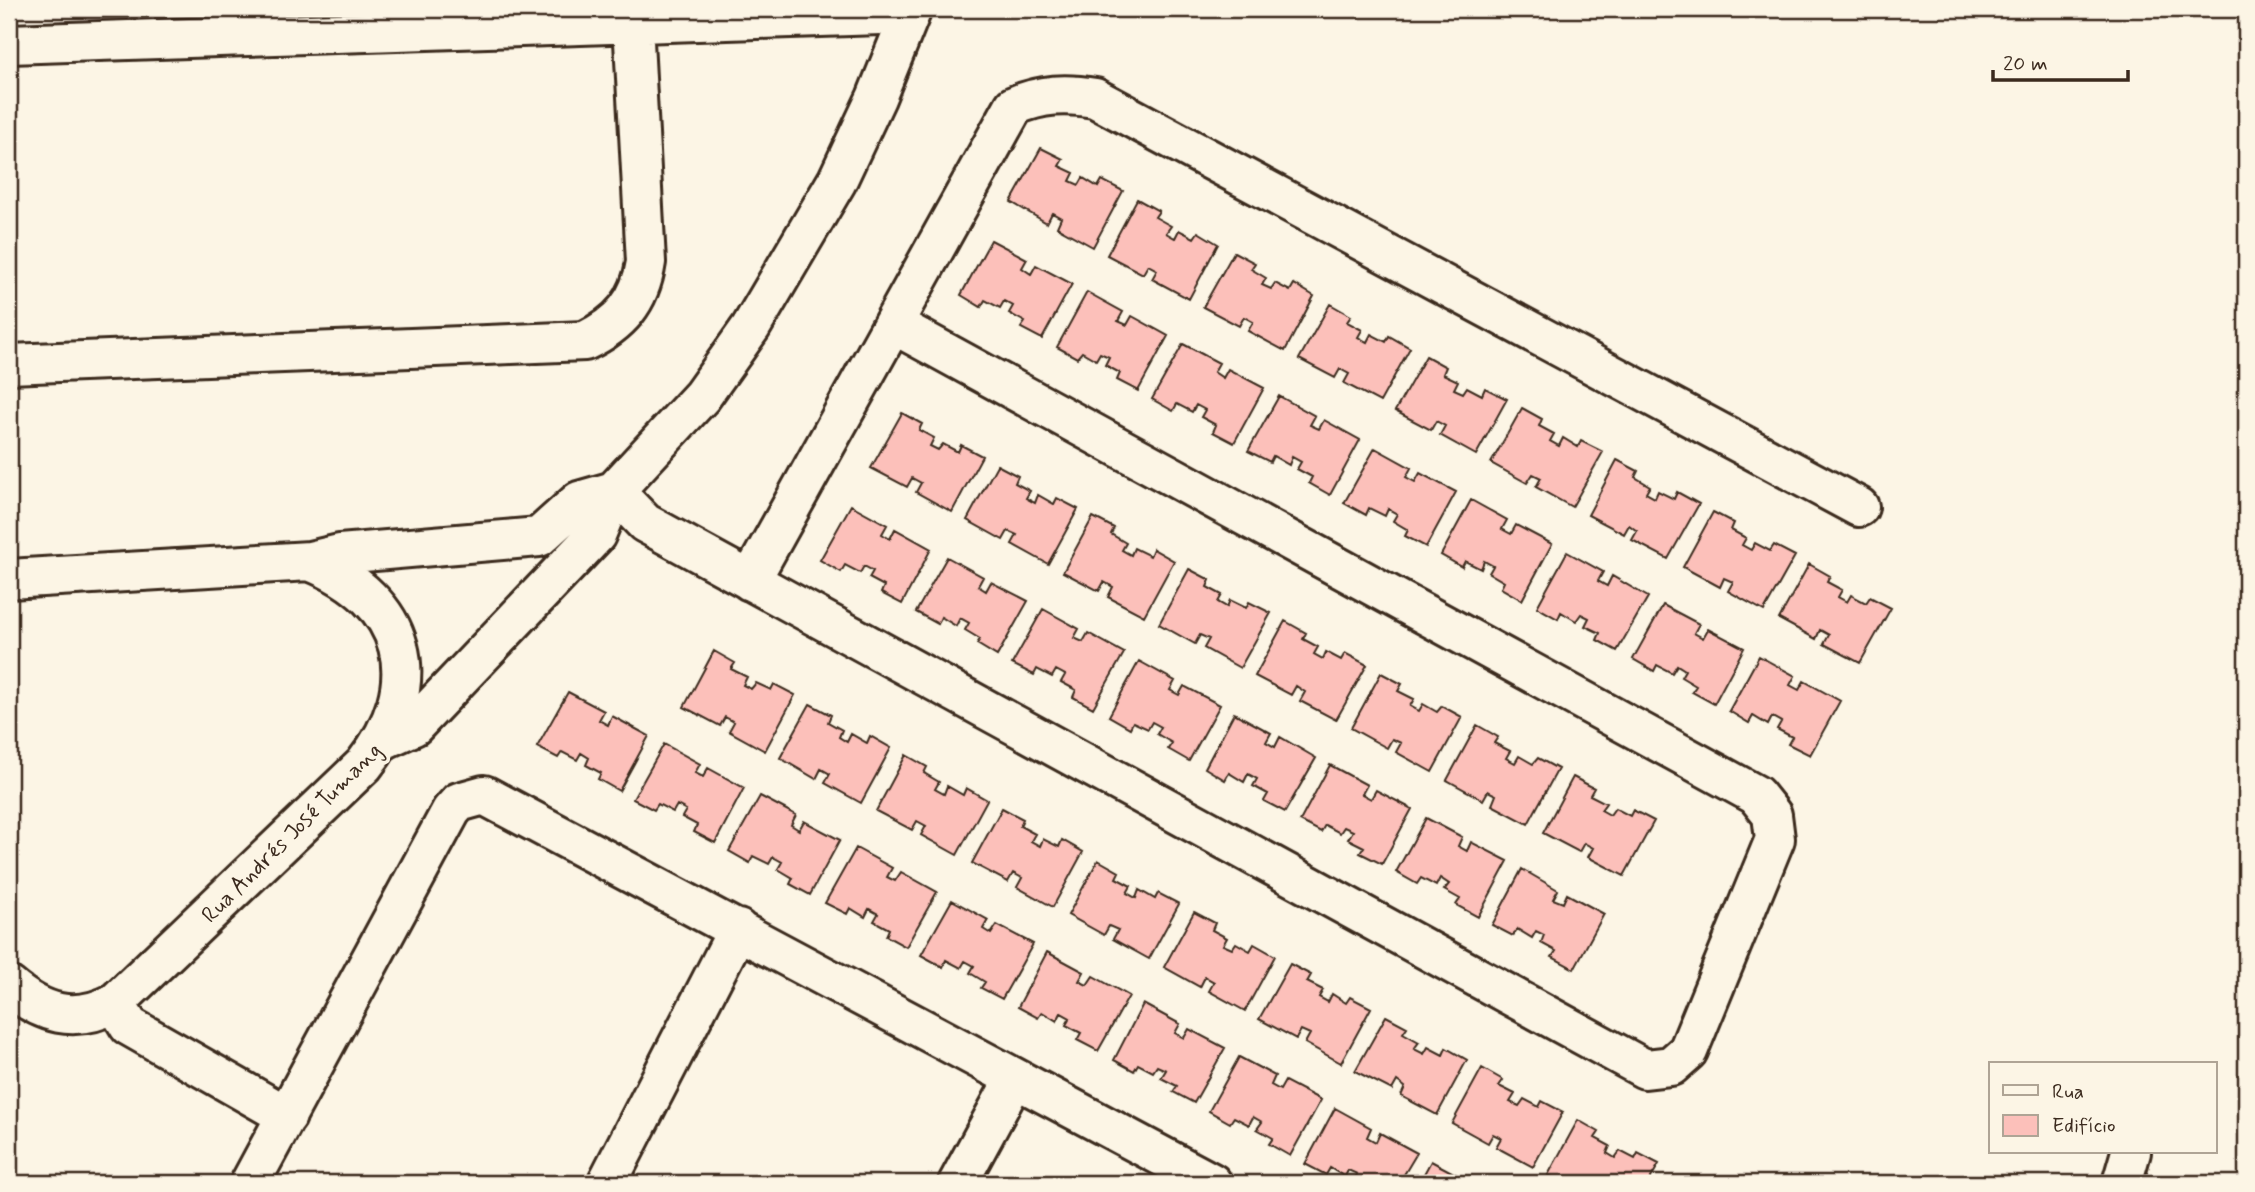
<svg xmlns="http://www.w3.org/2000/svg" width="2255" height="1192" font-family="Mynerve,sans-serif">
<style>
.building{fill:#fcc0ba;stroke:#3b2a1e;stroke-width:2}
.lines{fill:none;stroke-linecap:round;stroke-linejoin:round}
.minor-casing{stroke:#3b2a1e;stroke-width:44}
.minor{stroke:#fcf5e5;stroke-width:38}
.labels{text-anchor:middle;stroke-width:7;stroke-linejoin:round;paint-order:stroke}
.street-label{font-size:23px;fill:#3b2a1e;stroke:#fcf5e5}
</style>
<rect width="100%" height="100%" fill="#fcf5e5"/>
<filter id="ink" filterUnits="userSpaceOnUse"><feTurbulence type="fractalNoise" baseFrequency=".0143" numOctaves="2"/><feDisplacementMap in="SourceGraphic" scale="14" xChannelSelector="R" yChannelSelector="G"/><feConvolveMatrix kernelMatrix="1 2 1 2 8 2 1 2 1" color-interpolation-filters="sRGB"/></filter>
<g filter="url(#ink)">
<path class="building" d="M1041,148L1063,159L1059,166L1074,173L1070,181L1079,185L1083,178L1098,187L1102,180L1123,191L1093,247L1057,227L1061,218L1052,213L1047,223L1011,202Z
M1137,199L1159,211L1155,217L1171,226L1166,233L1175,238L1179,230L1194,238L1198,232L1218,244L1189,299L1152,279L1157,270L1148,265L1143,274L1107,255Z
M991,240L1027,259L1022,268L1031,274L1036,265L1072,284L1042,339L1021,328L1025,322L1009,313L1013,306L1004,301L1000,308L985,300L981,307L961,295Z
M1234,252L1255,263L1251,269L1266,278L1262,285L1271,289L1275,283L1290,291L1294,284L1314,296L1285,351L1248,331L1253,322L1244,317L1239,326L1203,307Z
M1087,292L1123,312L1118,321L1127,325L1132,316L1168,336L1138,391L1117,380L1120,373L1105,365L1109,357L1100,353L1096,360L1082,352L1077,358L1057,347Z
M1330,304L1351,316L1347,322L1362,330L1358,337L1367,342L1371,334L1386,342L1389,336L1410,348L1380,402L1344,383L1349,374L1340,369L1335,378L1299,359Z
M1183,344L1219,363L1214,372L1223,378L1228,369L1264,388L1234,443L1213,432L1216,425L1201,417L1205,410L1196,405L1192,412L1177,404L1173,411L1152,399Z
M1426,356L1446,367L1443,374L1458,381L1454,389L1463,393L1467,387L1482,395L1485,388L1507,399L1476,455L1440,435L1445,426L1436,421L1431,430L1395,411Z
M1279,396L1315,416L1310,425L1319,429L1324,420L1360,440L1330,495L1309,483L1312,477L1297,469L1301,462L1292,457L1289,465L1273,456L1270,462L1248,451Z
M1522,408L1542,419L1539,426L1554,434L1550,441L1559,446L1563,438L1578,447L1581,441L1603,452L1572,507L1536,487L1541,478L1533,474L1527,483L1491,463Z
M902,413L922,424L919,430L934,438L930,446L938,450L943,444L958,452L961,445L982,456L952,512L916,492L921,483L912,478L907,487L871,468Z
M1375,448L1411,468L1406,477L1415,482L1420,473L1456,492L1426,547L1405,536L1408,530L1393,521L1397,514L1388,509L1385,516L1369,508L1366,515L1344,503Z
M1617,460L1638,471L1635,477L1650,486L1646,493L1655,498L1658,491L1674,499L1677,492L1699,504L1668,559L1632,540L1637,531L1629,525L1624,534L1588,515Z
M997,465L1018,476L1015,483L1030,491L1026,498L1035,503L1038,495L1054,504L1057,498L1078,509L1048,564L1012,544L1017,535L1008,531L1003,540L967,520Z
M1471,500L1507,520L1502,529L1511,534L1516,525L1552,544L1522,600L1501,588L1504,582L1489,573L1493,566L1484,561L1481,569L1465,561L1462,567L1441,555Z
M851,505L887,525L882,534L890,539L895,529L931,549L902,604L881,593L884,586L869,578L873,571L864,566L860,573L845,565L841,572L820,560Z
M1713,512L1734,523L1731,530L1746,538L1742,545L1751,550L1755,543L1770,551L1774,545L1795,556L1764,611L1728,591L1733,582L1724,578L1720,587L1683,567Z
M1093,517L1114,528L1111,534L1126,543L1122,550L1131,555L1134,548L1150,556L1153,549L1174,561L1144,616L1108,597L1113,587L1104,582L1099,591L1063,572Z
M1567,552L1603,572L1598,581L1607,586L1612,576L1648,597L1617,651L1597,640L1600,633L1585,626L1589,618L1581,614L1576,621L1561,612L1558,619L1537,607Z
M947,557L983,577L978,586L986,591L991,582L1028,601L997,656L977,644L980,639L965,630L969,623L960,618L956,626L941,617L938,624L916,612Z
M1809,564L1830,576L1827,582L1842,590L1838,597L1847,602L1851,595L1866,603L1870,597L1891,608L1860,663L1824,644L1829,635L1820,630L1816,639L1779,619Z
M1189,569L1210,580L1207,587L1222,595L1218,602L1227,607L1230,600L1246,608L1249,602L1271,613L1240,668L1204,648L1209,639L1200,635L1195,644L1159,624Z
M1663,605L1699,624L1694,633L1703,638L1708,629L1744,648L1714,704L1692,692L1696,686L1681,677L1685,670L1677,665L1672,673L1657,665L1654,671L1633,659Z
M1043,609L1079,629L1074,638L1083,642L1088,633L1124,653L1093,708L1073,697L1076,690L1061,682L1065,675L1056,670L1052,677L1037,669L1034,675L1012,664Z
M1285,621L1306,633L1303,639L1318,647L1314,654L1323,659L1326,652L1341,660L1345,653L1367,665L1336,720L1300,701L1305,692L1296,686L1291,695L1255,676Z
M714,651L735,663L731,669L747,677L743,685L751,689L756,683L771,690L774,684L795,695L765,751L729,731L734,722L725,717L720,726L684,707Z
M1759,656L1795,676L1790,685L1799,690L1804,681L1840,701L1810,755L1788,744L1792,737L1777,729L1781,722L1772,717L1768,725L1753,716L1749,723L1729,711Z
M1139,661L1175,681L1170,690L1179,695L1184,686L1220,705L1189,761L1168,749L1172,743L1157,734L1161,727L1152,722L1148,729L1133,722L1130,728L1109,716Z
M1381,673L1402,684L1398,691L1414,699L1410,706L1419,711L1423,704L1437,712L1442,706L1462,717L1432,772L1396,752L1401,743L1392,739L1387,748L1351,728Z
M568,692L604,711L599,720L608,725L612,716L649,736L619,791L598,779L601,773L586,765L589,758L581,753L577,760L562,752L558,758L537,747Z
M810,704L831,715L828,722L842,730L839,737L847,742L851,734L867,743L870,736L891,748L861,803L825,783L830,774L821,769L816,779L780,758Z
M1234,713L1271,733L1266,742L1275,747L1280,737L1316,758L1285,812L1264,801L1268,794L1253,786L1257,779L1248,774L1244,782L1229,773L1225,780L1205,768Z
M1477,725L1498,737L1494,743L1510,751L1506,758L1515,763L1519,756L1533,764L1538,758L1558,769L1528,824L1492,805L1496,795L1488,791L1483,800L1447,780Z
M664,744L700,764L695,773L703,777L708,768L744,788L715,843L694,832L697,825L682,817L686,810L677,805L673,812L658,804L654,810L633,799Z
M906,755L927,767L924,773L939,782L935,789L944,794L947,786L963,795L966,788L987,800L957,855L921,835L926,826L917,821L912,830L876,811Z
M1330,765L1367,785L1362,794L1371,799L1376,790L1412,809L1382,864L1360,853L1364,847L1348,839L1353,831L1344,827L1340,833L1325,825L1321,832L1300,821Z
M1573,777L1594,788L1590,795L1606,803L1601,810L1610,815L1615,808L1630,816L1633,810L1654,821L1624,876L1588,857L1593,848L1584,843L1579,852L1543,833Z
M760,796L796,815L791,825L799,830L804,821L840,840L810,895L790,884L793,878L778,869L782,862L773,857L769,864L753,856L750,863L729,851Z
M1002,808L1023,819L1020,826L1035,834L1031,841L1040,846L1043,839L1059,847L1062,840L1083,852L1053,907L1017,887L1022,878L1013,873L1008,882L972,863Z
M1426,818L1462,837L1458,846L1467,851L1471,842L1508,861L1478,917L1456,905L1460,899L1444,890L1449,884L1440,878L1436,886L1421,878L1417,884L1396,872Z
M856,848L892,868L887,877L895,881L901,872L937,892L906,947L886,936L889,929L874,921L878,914L869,909L865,917L850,908L847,914L825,903Z
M1098,860L1119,872L1116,878L1131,886L1127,893L1136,898L1139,890L1155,899L1158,893L1179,904L1149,959L1113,939L1118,930L1109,926L1104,935L1068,915Z
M1522,869L1558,890L1553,899L1563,903L1567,894L1604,914L1574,969L1552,957L1556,951L1541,943L1544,935L1536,931L1532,938L1517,929L1513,936L1492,925Z
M952,900L988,920L983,929L991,934L997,925L1033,944L1002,999L981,988L985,982L970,973L974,966L965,961L961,968L946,960L943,967L921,955Z
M1194,912L1215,923L1212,930L1227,938L1223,945L1232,949L1236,943L1250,951L1254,944L1275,956L1245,1011L1209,991L1214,982L1205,977L1200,987L1164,967Z
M1047,952L1084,972L1079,981L1087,985L1093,976L1129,996L1098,1051L1077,1040L1081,1033L1066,1025L1070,1018L1061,1013L1057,1021L1042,1012L1038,1018L1018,1007Z
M1290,964L1311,975L1307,982L1323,990L1319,997L1328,1002L1332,994L1346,1003L1350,997L1371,1008L1341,1063L1305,1043L1310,1034L1301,1030L1296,1039L1259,1019Z
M1143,1004L1180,1024L1175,1033L1184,1038L1189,1029L1225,1048L1194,1103L1173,1092L1177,1086L1161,1078L1166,1070L1157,1066L1153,1072L1138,1064L1134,1071L1114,1060Z
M1386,1016L1407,1027L1403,1033L1419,1042L1414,1049L1424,1054L1428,1047L1443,1055L1446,1048L1467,1060L1437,1115L1401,1096L1405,1087L1397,1081L1392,1090L1355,1071Z
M1239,1057L1275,1076L1271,1085L1280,1090L1285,1081L1321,1100L1290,1156L1269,1144L1273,1138L1257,1129L1262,1122L1253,1117L1249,1125L1234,1117L1230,1123L1209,1111Z
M1482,1068L1503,1080L1499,1086L1515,1094L1510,1102L1519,1106L1524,1099L1539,1107L1542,1101L1563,1112L1533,1167L1496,1147L1501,1138L1493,1134L1488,1143L1452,1123Z
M1335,1108L1371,1128L1367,1137L1376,1142L1380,1133L1417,1153L1399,1183H1357L1354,1182L1357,1174L1348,1170L1345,1177L1330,1168L1326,1175L1305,1164Z
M1578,1120L1599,1132L1595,1138L1610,1146L1607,1153L1615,1158L1620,1151L1635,1159L1638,1153L1659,1164L1648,1183H1563L1548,1175Z
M1431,1161L1467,1180L1466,1183H1419Z"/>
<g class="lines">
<g class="minor-casing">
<path id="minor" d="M9,44L910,14
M9,364L585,341C620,324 640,302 646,262L633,23
M614,491L645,523L1645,1069L1671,1066L1688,1051L1775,839L1772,815L1756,795L893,324
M310,561L340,554L539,537L579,501L614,491
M9,579L310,561C408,600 429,683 364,765L115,1003C74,1024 42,1014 9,986
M750,581L1014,106C1042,94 1066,93 1095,98L1859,507
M385,739L414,726L596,535L614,491L702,396L751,327L837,181L876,98L912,9
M115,1003L129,1026L287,1116
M250,1183L451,811L459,802L484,795L1212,1183
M607,1183L738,929
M958,1183L1015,1078
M2122,1183L2131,1152"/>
</g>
<use href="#minor" class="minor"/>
</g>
</g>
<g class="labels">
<g class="street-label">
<text transform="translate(291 832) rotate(-45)" y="8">Rua Andrés José Tumang</text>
</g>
</g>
<rect width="2255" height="1192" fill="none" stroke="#fcf5e5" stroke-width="35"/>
<rect x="18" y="18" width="2220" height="1157" fill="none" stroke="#3b2a1e" stroke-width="2.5" filter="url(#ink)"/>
<rect x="1989" y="1062" width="228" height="91" fill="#fcf5e5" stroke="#afa495" stroke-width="2"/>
<rect x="2003" y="1085" width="35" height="10" fill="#fcf5e5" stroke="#afa495" stroke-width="2"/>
<text x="2052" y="1098" font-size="21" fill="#3b2a1e">Rua</text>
<rect x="2003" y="1115" width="35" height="21" fill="#fcc0ba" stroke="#afa495" stroke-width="2"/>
<text x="2052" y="1132" font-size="21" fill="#3b2a1e">Edifício</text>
<path d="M1993 70v10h135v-10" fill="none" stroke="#3b2a1e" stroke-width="3.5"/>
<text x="2003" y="70" font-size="21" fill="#3b2a1e" stroke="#fcf5e5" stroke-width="5" paint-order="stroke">20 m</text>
</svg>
